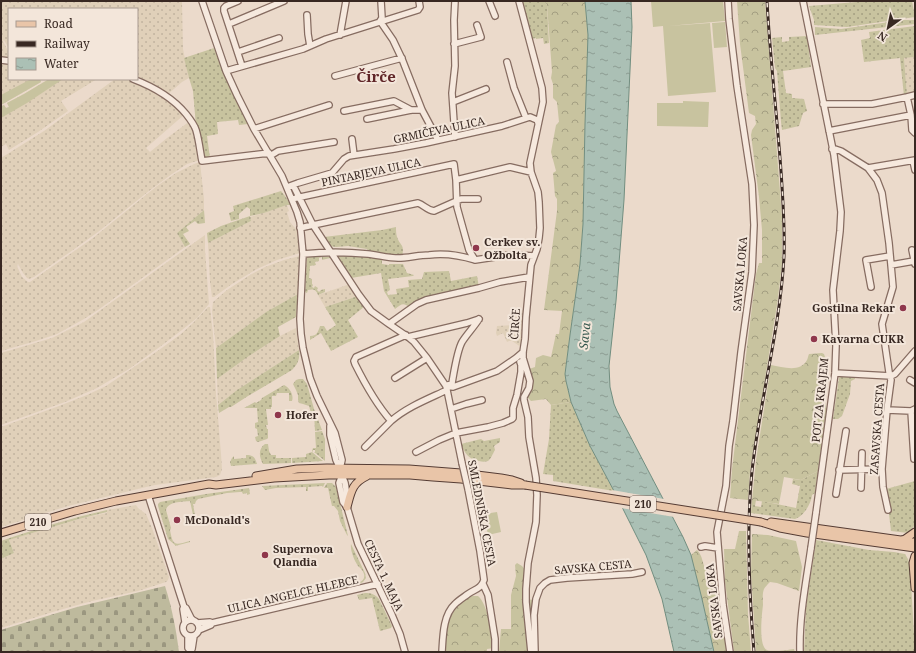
<svg xmlns="http://www.w3.org/2000/svg" width="916" height="653" font-family="'Noto Serif',serif">
<style>
.farmland{fill:url(#farmland-dots)}
.grass{fill:url(#grass-dots)}
.forest{fill:url(#forest-crowns)}
.cemetery{fill:url(#cemetery-stones)}
.garden{fill:#c8c39f}
.water{fill:url(#water-ripples);stroke:#728e80}
.pier{fill:#ebdacb}
.lines{fill:none;stroke-linecap:round;stroke-linejoin:round}
.minor-casing{stroke:#866c61;stroke-width:8}
.major-casing{stroke:#553c34;stroke-width:9}
.minor{stroke:#f6e9de;stroke-width:5.5}
.major{stroke:#e9c5a8;stroke-width:7}
.rail-casing{stroke:#382822;stroke-width:3}
.rail{stroke:#f3e6da;stroke-width:1.5;stroke-dasharray:4.5;stroke-linecap:butt}
.minor-bridge-casing{stroke:#866c61;stroke-width:8;stroke-linecap:butt}
.major-bridge-casing{stroke:#553c34;stroke-width:9;stroke-linecap:butt}
.minor-bridge{stroke:#f6e9de;stroke-width:5.5}
.major-bridge{stroke:#e9c5a8;stroke-width:7}
.poi-dot{fill:#8f374c;stroke:#f3e6da;stroke-width:1.5}
.labels{text-anchor:middle;stroke-width:4;stroke-linejoin:round;paint-order:stroke}
.shield{fill:#f3e6da;stroke:#706159;stroke-width:1}
.shield-label{font-size:10px;font-weight:bold;fill:#382822}
.street-label{font-size:11px;fill:#382822;stroke:#f3e6da}
.poi-label{font-size:11px;font-weight:bold;fill:#382822;stroke:#f3e6da;text-anchor:start}
.water-label{font-size:12px;font-style:italic;fill:#33564c;stroke:#f3e6da}
.district-label{font-size:15px;font-weight:bold;fill:#602628;stroke:#f3e6da}
</style>
<defs>
<pattern id="farmland-dots" width="8" height="8" patternUnits="userSpaceOnUse"><rect width="8" height="8" fill="#e0d0b9"/><path d="M2 2h.1M6 6h.1" fill="none" stroke="#c1b39f" stroke-width="1.8" stroke-linecap="round"/></pattern>
<pattern id="grass-dots" width="8" height="8" patternUnits="userSpaceOnUse"><rect width="8" height="8" fill="#c8c39f"/><path d="M2 2h.1M6 6h.1" fill="none" stroke="#a39e81" stroke-width="1.8" stroke-linecap="round"/></pattern>
<pattern id="forest-crowns" width="20" height="18" patternUnits="userSpaceOnUse"><rect width="20" height="18" fill="#c8c39f"/><path d="M2 6a3 3 0 1 1 6 0M12 15a3 3 0 1 1 6 0" fill="none" stroke="#a39e81"/></pattern>
<pattern id="cemetery-stones" width="16" height="16" patternUnits="userSpaceOnUse"><rect width="16" height="16" fill="#beba9d"/><path d="M2 7V4a2 2 0 0 1 4 0v3zM10 15v-3a2 2 0 0 1 4 0v3z" fill="#9b9780"/></pattern>
<pattern id="water-ripples" width="26" height="14" patternUnits="userSpaceOnUse"><rect width="26" height="14" fill="#abc0b5"/><path d="M2 4q2-2 4 0t4 0M15 11q2-2 4 0t4 0" fill="none" stroke="#8c9c93"/></pattern>
</defs>
<rect width="100%" height="100%" fill="#ebdacb"/>
<path class="farmland" d="M1,1H182L183,49L189,78L182,82L167,95L137,79V9H9V49L4,40L3,41L9,53V60L1,59Z
M915,57V93L907,95L904,58Z
M1,62H9V79H40L41,82L1,105L2,106L4,105L6,108L9,107L7,103L24,94L49,79H54V80L56,79H97L74,93L61,101L68,111L38,132L9,150L6,144L1,147Z
M115,79H129L154,89L185,114L146,148L150,152L167,138L190,121L194,129L200,160L187,164L172,174L149,191L98,232L73,250L34,277L29,279L27,278L23,273L18,264L17,266L22,277L28,282H30L93,238L157,186L176,173L194,164L200,162L204,199V210L177,233L185,247L98,310L84,319L57,334L36,341L1,351V158L44,131Z
M287,205L289,211L287,212L290,222L295,228L297,229L299,235L300,253L277,260L257,269L232,284L214,297H212L210,282L208,243L251,221L250,217L264,213Z
M205,235V250L209,304L197,318L182,330L161,346L129,369L97,388L65,402L1,425V353L52,338L84,322Z
M300,256V271L298,294L266,312L216,348L212,311L213,302L227,290L250,275L265,267L284,260Z
M350,284L358,296L325,307L318,295Z
M208,307H210L213,334L216,393L221,454L222,469L220,475L216,477L155,485L142,488L68,506L39,515L1,527V427L59,406L87,395L106,386L159,350L181,334L193,323Z
M525,310L522,346L521,347L512,341H509L507,342L503,333L497,336L496,333L497,326L515,325V311Z
M296,328L299,350L237,390L218,405L217,379L249,356L280,336Z
M136,505L138,508L146,514L152,528L169,577L168,580L166,582L138,591L92,601L56,611L1,628V559L14,553L9,540L79,519L107,513V510Z"/>
<path class="grass" d="M520,1H545L547,5L549,43L544,44L543,38L536,39V38L531,39Z
M868,1H912L915,17L847,27L814,25V20L809,6Z
M903,20H915V24L815,35V27L841,29Z
M915,26V57L904,58L907,95L904,96L900,58L864,62L861,40L870,38L869,32Z
M807,36L811,67L783,71L786,93L792,94V98L804,99L807,111L803,113L799,126L782,130L781,122L777,71L775,68L772,38L782,37V42L789,41V37Z
M214,48L231,90L248,124L239,125L238,120L217,122L218,134L207,136L210,158H206L203,156L196,126L193,91L189,78L184,58Z
M281,191L285,196L291,205H287L264,213L250,216L251,221L208,243L207,233L221,226L250,216V209L247,207L239,214V219L231,221L229,213L234,211L233,206Z
M204,210L205,223L198,224L195,221L186,227L189,231L183,234L190,244L185,247L177,233Z
M396,227C396,230 396,234 397,237C400,246 405,244 402,256L369,253L367,249L348,246L336,247L329,246L324,237L382,230Z
M336,255L366,256L382,258V264L389,265V264H403L407,273L414,275L413,276L388,279L390,290L387,292L388,295L397,294L396,289L409,287L408,280L422,279L424,272L449,271L451,281L477,276L479,287L410,308C403,302 402,304 395,309L384,291L381,273L351,278Z
M307,256L330,257V258L322,260V257L319,258V261L315,262L316,265L310,266L309,278L312,279V284L313,285L312,287L314,288L315,286L318,288L317,290L319,292L321,290L325,289V292L318,295C316,289 313,289 308,290L307,293L305,292Z
M298,294L296,317L278,327L280,336L249,356L217,379L216,348L266,312Z
M358,296L365,306L348,320L358,337L331,351L321,333L310,340V336C317,336 318,332 320,326H324L327,331L336,325L325,307Z
M299,350C300,359 298,364 292,370L248,396L231,407H229L219,413L218,405L237,390Z
M840,377H855V379L851,381L850,394L842,416L838,419H833L839,378Z
M299,379H303L307,384L314,409L322,430L315,431L314,413H311L309,406L303,404L299,403L298,400V395L296,390L293,384L296,380Z
M284,385C290,388 294,395 292,401H289V393H277L276,396H272V407H271V409H266L268,425H266L267,429H268V438L267,439L258,442L256,441L255,437L258,436L257,429L255,428V423L258,422L257,408H244L255,402L256,403L261,400L262,398Z
M571,402L590,446L614,491L553,481V475L543,474L549,439L551,405Z
M322,431L325,439V461L314,452H315V450H313V452L312,451L313,448H316L315,432Z
M500,438V442L494,446L495,450C493,453 491,459 488,461C485,462 482,462 479,461C469,460 464,452 461,444L481,439L484,441Z
M265,444H268L269,451L271,455H276V458H291V463L263,464C259,457 258,449 265,444Z
M312,452L323,461L292,463V458L306,457V454Z
M246,455C253,455 255,457 257,464L231,466L230,462L232,458L234,456V459L246,458Z
M818,471L815,493L812,495C811,504 804,516 795,519L751,513L752,500H756L755,506L761,507L762,501L796,508L800,486L792,484L793,479L801,480Z
M915,481V525L908,533L891,531L886,489Z
M325,483L323,487L322,486L308,487V491H306V487L276,488L265,490L262,486Z
M327,483H332L336,487L348,536L347,535L340,521L338,511L334,506H332L328,488H324Z
M249,488L250,494L247,495V493L243,494L242,492H240L227,493L198,499L196,501L195,504H193L195,515H193L190,501C182,502 168,501 166,510L171,528L170,530C173,547 175,545 190,541V542L175,546V545L168,539L158,506V504L160,502L206,494Z
M107,510V512L79,519L9,540L14,553L1,559V541C36,529 71,518 107,510Z
M816,540L869,550L894,552L905,554L908,559L910,565L915,652H804L806,608Z
M351,544L365,573L366,578L363,582L359,584L288,601L286,599L350,584C356,584 366,582 364,574C363,570 360,568 358,566C354,560 350,550 351,544Z
M365,593C371,593 375,594 379,599L392,626L391,628L380,631L372,598L359,600L357,595Z"/>
<path class="forest" d="M545,1H585L588,35L585,124L583,224L580,264L570,335L565,374L566,381L571,402L551,405L546,399L531,401L527,397L532,388L529,369L535,367L536,358L543,355L551,357L556,334H559L562,311L544,310L557,211V199L555,196L553,173L556,171L551,152L556,125L559,122L557,102L553,98V84L551,78L552,72L547,5Z
M737,1H765L782,217V265L777,305L750,471L748,500L730,498L732,469L756,274L759,263H762V230L759,197L751,135L752,130L756,124L755,116L749,113L740,44Z
M822,353L824,354L826,360L822,391L827,410L818,471L801,480L784,477L779,504L752,500L756,460L771,365C783,367 800,373 807,360C808,358 808,356 809,354Z
M739,531H746L748,614L751,652H734L725,581L724,549H735Z
M752,534L768,535L796,541L802,567L799,591L777,583L770,582C767,585 765,587 764,589C762,594 763,600 763,605C762,613 758,646 767,650C772,652 788,650 794,649L795,652H756L751,573Z
M697,550C703,556 702,563 706,570C709,576 716,579 719,585L723,623L728,652H714L702,599L691,555Z
M517,563L522,566L526,571C522,582 522,589 527,599L533,600L531,616L533,652H499L501,629H511V595L516,576L515,565Z
M472,596H478C488,604 492,635 494,648L487,649V652H445C447,625 446,611 472,596Z"/>
<path class="cemetery" d="M165,586C172,608 176,629 179,652H1V630L4,629L77,607Z"/>
<path class="garden" d="M651,1H723L725,21L668,26L710,23L716,92L668,96L663,26L653,27Z
M725,22L727,47L714,48L712,23Z
M31,79H40L41,82L1,105L2,106L4,105L6,108L9,107L7,103L24,94L49,79H54V80L63,79L27,103L1,118V95Z
M683,101L709,102L708,127L657,126V103H683Z
M497,512L501,532L488,535L484,514Z"/>
<path class="water" d="M585,1H631L632,27L624,200L616,301L609,366L610,387L614,404L617,411L683,537L691,555L702,599L714,652H674L662,599L646,555L614,491L590,446L571,402L566,381L565,374L570,335L580,264L583,224L585,124L588,35Z"/>
<path class="pier" d="M612,490L664,499L674,517L621,508Z"/>
<g class="lines">
<g class="minor-casing">
<path id="minor" d="M202,1L226,71L237,95L254,129L282,176L297,212L300,222L303,254L300,319L301,334L303,348L310,378L317,396L335,433L342,460L340,469
M238,1L226,6L224,8V11L242,66
M381,1L382,18L380,21L393,40L402,59L422,110L438,140
M489,1L495,16
M519,1L542,88L543,102L530,163L531,172L538,192L539,202L540,228L539,238L537,249L531,265L526,317L525,339L523,352V358L530,381L529,388L524,397V400L528,417L529,437L536,478L537,495L536,522L528,563L526,589V602L531,652
M728,1L729,19L737,86L752,184L754,225L752,272L741,352L733,421L729,446L726,486L717,532L723,605L730,652
M803,1L834,155L841,212L840,231L833,290L836,346L835,373L816,513
M307,15L308,34L310,46
M229,24L284,1
M340,35L346,1
M454,44L481,37L477,25
M238,52L279,38
M1,60L9,61
M507,62L514,88L526,118
M226,71L303,49L326,39L418,10L420,7L419,1
M335,76L402,58
M133,79C154,87 172,97 186,114C190,119 194,124 196,130C199,140 200,151 202,161L269,153
M915,95L907,97L911,115L912,130L915,133
M453,102L486,89
M823,104H872L907,97
M344,111L394,101L411,110
M367,119L411,110H422
M254,129L329,105
M829,131L911,115
M455,137L452,93L455,66L454,20L455,1
M352,139L354,155
M832,149H835L841,151L868,168L877,180L882,193L889,243L893,287L882,324L889,372L891,380L887,410L882,469L883,487L888,510
M270,156L278,151L334,142
M913,161L915,170
M868,168L915,160
M456,180L510,167L531,172
M293,185L313,225L418,203C424,205 427,210 434,211L461,199H478
M287,187L298,183L332,173L344,159L349,156L394,149L426,143L502,126L530,117L537,120L538,123
M293,199L296,198L454,164L456,180L457,207L469,250L475,260C459,255 445,253 429,255C419,255 408,258 398,258C388,258 378,255 368,254C348,252 323,252 303,254
M300,228L313,225L359,295L371,311L389,324L408,337L414,342L427,358L446,386L447,390L462,463
M912,250L915,264
M475,260L508,255H518L534,256
M891,265L914,261
M871,287L866,260L890,256
M389,324L417,304L426,300L479,288L500,282L529,277
M408,337L467,323L479,319
M835,373L891,376L895,374L915,351
M395,378L427,358
M910,380L915,383
M446,386L453,387L497,371L516,358L523,352
M446,386L452,383C454,372 457,351 462,342C467,334 474,327 479,319
M451,409L466,404L482,400
M887,410L911,411L915,409
M911,411L914,459
M391,421C407,407 428,399 447,390
M330,426V435L336,460L340,469L342,475L345,483L348,501
M365,447L391,421C376,404 365,384 355,364L354,361L356,357L406,335
M416,452L439,440L456,433L488,427L503,423L512,419L513,418V408L517,395L521,372V365L520,362
M839,470L882,469
M342,475L339,483L343,502L347,507L358,544L392,615L400,634L405,652
M861,488L862,453
M836,494L846,431
M148,495L184,607L183,609L185,622
M701,547L705,546L718,548
M483,584L488,595L495,639V652
M184,607L186,608L191,618L193,620
M183 628a8 8 0 1 1 16 0a8 8 0 1 1-16 0Z
M197,623L210,622L212,623
M199,630L211,625L212,623L378,584
M188,636V648L190,650
M190,652V650L192,649L194,636
M442,652C443,636 443,615 455,604C459,600 464,597 468,594C475,589 481,589 484,580L480,551L468,489
M535,652L534,615L536,599L540,588L545,583L550,580L567,578L632,574L642,572
M800,652C799,617 806,583 811,548"/>
</g>
<g class="major-casing">
<path id="major" d="M256,476L297,469L327,468L409,469L461,473L501,478L512,480L521,483
M347,507C351,492 352,483 367,476
M761,522L780,528L807,533L915,548
M771,522L915,542
M1,533L75,511L116,501L209,484L216,485L274,478L329,475H410L433,477L461,479L512,485H525
M902,540L905,539L915,532
M915,556L913,563L915,588"/>
</g>
<use href="#minor" class="minor"/>
<use href="#major" class="major"/>
<g class="rail-casing">
<path id="rail" d="M754,652C749,592 746,531 752,471C760,399 780,329 784,257C785,228 783,200 781,171C777,115 770,58 767,1"/>
</g>
<use href="#rail" class="rail"/>
<g class="minor-bridge-casing">
<path id="minor-bridge" d="M462,463L468,489
M811,548L816,513"/>
</g>
<g class="major-bridge-casing">
<path id="major-bridge" d="M525,485L761,522"/>
</g>
<use href="#minor-bridge" class="minor-bridge"/>
<use href="#major-bridge" class="major-bridge"/>
</g>
<g class="poi-dot">
<circle cx="476" cy="248" r="4"/>
<circle cx="903" cy="308" r="4"/>
<circle cx="814" cy="339" r="4"/>
<circle cx="278" cy="415" r="4"/>
<circle cx="177" cy="520" r="4"/>
<circle cx="265" cy="555" r="4"/>
</g>
<g class="labels">
<g class="shield">
<rect x="630" y="496" width="26" height="16" rx="3"/>
<rect x="25" y="514" width="26" height="16" rx="3"/>
</g>
<g class="shield-label">
<text x="643" y="508">210</text>
<text x="38" y="526">210</text>
</g>
<g class="street-label">
<text transform="translate(439 130) rotate(-12)" y="4">GRMIČEVA ULICA</text>
<text transform="translate(371 172) rotate(-12)" y="4">PINTARJEVA ULICA</text>
<text transform="translate(740 274) rotate(-85)" y="4">SAVSKA LOKA</text>
<text transform="translate(515 324) rotate(-86)" y="4">ČIRČE</text>
<text transform="translate(820 400) rotate(-84)" y="4">POT ZA KRAJEM</text>
<text transform="translate(877 429) rotate(-86)" y="4">ZASAVSKA CESTA</text>
<text transform="translate(482 513) rotate(79)" y="4">SMLEDNIŠKA CESTA</text>
<text transform="translate(593 567) rotate(-5)" y="4">SAVSKA CESTA</text>
<text transform="translate(384 575) rotate(65)" y="4">CESTA 1. MAJA</text>
<text transform="translate(293 594) rotate(-13)" y="4">ULICA ANGELCE HLEBCE</text>
<text transform="translate(714 601) rotate(-97)" y="4">SAVSKA LOKA</text>
</g>
<g class="poi-label">
<text x="484" y="246">Cerkev sv.<tspan x="484" dy="13">Ožbolta</tspan></text>
<text x="895" y="312" text-anchor="end">Gostilna Rekar</text>
<text x="822" y="343">Kavarna CUKR</text>
<text x="286" y="419">Hofer</text>
<text x="185" y="524">McDonald's</text>
<text x="273" y="553">Supernova<tspan x="273" dy="13">Qlandia</tspan></text>
</g>
<g class="water-label">
<text transform="translate(585 336) rotate(-84)" y="4">Sava</text>
</g>
<g class="district-label">
<text x="376" y="82">Čirče</text>
</g>
</g>
<rect width="916" height="653" fill="none" stroke="#382822" stroke-width="4"/>
<rect x="8" y="8" width="130" height="72" fill="#f3e6da" stroke="#a89a90"/>
<rect x="16" y="21" width="20" height="6" fill="#e9c5a8" stroke="#a89a90"/>
<text x="44" y="28" font-size="12" fill="#382822">Road</text>
<rect x="16" y="41" width="20" height="6" fill="#382822" stroke="#a89a90"/>
<text x="44" y="48" font-size="12" fill="#382822">Railway</text>
<rect x="16" y="58" width="20" height="12" fill="url(#water-ripples)" stroke="#a89a90"/>
<text x="44" y="68" font-size="12" fill="#382822">Water</text>
<g transform="translate(888 28) rotate(213)" stroke="#f3e6da" stroke-width="3" paint-order="stroke">
<path d="M0-3L7 15L0 10L-7 15Z" fill="#382822"/>
<text y="-6" font-size="11" font-weight="bold" text-anchor="middle" fill="#382822">N</text>
</g>
</svg>
